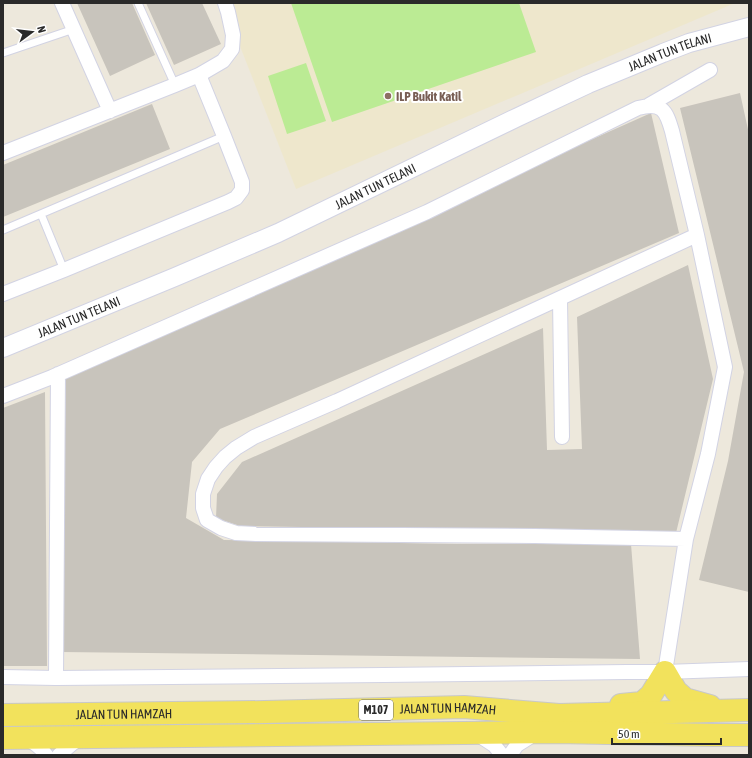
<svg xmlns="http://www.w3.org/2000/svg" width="752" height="758" font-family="'Asap Condensed',sans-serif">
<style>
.education{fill:#eee7cc}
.pitch{fill:#bbeb94}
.building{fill:#c8c4bc}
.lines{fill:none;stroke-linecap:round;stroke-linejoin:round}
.service-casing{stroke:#d2d3e3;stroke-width:9}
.minor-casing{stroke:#d2d3e3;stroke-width:16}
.tertiary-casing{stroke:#d2d3e3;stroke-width:20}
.primary-casing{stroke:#c8c8c8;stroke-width:24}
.service{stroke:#fff;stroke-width:7}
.minor{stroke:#fff;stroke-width:14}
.tertiary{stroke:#fff;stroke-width:18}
.primary{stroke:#f2e25c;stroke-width:22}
.education-dot{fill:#8d6e63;stroke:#fff;stroke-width:1.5}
.labels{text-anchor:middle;stroke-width:4;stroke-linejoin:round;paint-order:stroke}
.shield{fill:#fff;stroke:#6a6a6a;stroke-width:1}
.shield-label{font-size:12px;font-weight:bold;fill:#2a2a2a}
.street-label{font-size:13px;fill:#2a2a2a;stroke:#fff}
.education-label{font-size:13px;font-weight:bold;fill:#785e54;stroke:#fff;text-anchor:start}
</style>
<rect width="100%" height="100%" fill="#ede8dc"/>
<path class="education" d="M223,3H735L296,189Z"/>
<path class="pitch" d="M291,3H519L536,52L332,122Z
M306,63L326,121L287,134L268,76Z"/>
<path class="building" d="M77,3H132L155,55L110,76Z
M146,3H202L221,44L174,65Z
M740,93L749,134V592L699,580L728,461L744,372L680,108Z
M152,104L170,149L3,217V165Z
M651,113L679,233L220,429L192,462L186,518L224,540L457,544H631L640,659L61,652L66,374Z
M688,265L713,379L676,533L240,526L216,518L217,494L242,462L543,328L547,450L582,449L577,317Z
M45,392L47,666H3V408Z"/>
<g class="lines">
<g class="service-casing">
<path id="service" d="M138,3L175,85
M3,53L74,29
M41,214L64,270
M3,230L224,136"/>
</g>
<g class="minor-casing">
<path id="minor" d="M62,3L110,111
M649,105L710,70
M3,153L175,85L199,75L223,61L232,49L233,35L228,12L225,3
M3,294L64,270L228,202L236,198L242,190V182L224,136L199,75
M560,299L562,437
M3,396L52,377L427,212L638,108C662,102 666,110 672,131L697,235L725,367L708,454L686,539L665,672
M686,539L535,536L256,534L236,533L221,528L207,520L203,508V494L208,479L216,467L225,457L236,448L254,437L337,401L697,235
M3,677L56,678L384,675L627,672H665L749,669
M56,678L58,374
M477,734L494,745L502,755
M25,738C34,743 41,747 46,755
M59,755L73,743L81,738
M510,755L517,745L536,733"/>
</g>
<g class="tertiary-casing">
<g id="tertiary">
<path id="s1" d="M3,348L175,277L278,233L518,117L588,84L663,53L689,43L749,27"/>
</g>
</g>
<g class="primary-casing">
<g id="primary">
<path d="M621,705L642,703L651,695L665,672L676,691L685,699L710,706"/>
<path id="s2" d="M3,715L265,712L464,707L559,715L749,710"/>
<path d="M3,738L556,732L714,735H749"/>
</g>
</g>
<use href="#service" class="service"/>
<use href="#minor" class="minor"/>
<use href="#tertiary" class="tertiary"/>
<use href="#primary" class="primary"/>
</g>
<circle class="education-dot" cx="388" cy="96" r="4"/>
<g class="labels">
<rect class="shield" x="359" y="700" width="34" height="20" rx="3"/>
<g class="shield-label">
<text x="376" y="714">M107</text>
</g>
<g class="street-label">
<text dy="5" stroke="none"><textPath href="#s1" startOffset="730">JALAN TUN TELANI</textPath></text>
<text dy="5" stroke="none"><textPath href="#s1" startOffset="406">JALAN TUN TELANI</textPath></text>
<text dy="5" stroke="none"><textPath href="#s1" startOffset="82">JALAN TUN TELANI</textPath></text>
<text dy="5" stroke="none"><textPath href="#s2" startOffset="445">JALAN TUN HAMZAH</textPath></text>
<text dy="5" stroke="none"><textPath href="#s2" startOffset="121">JALAN TUN HAMZAH</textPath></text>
</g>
<g class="education-label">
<text x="396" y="101">ILP Bukit Katil</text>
</g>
</g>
<rect width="752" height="758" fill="none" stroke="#2a2a2a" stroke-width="8"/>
<g transform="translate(32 32) rotate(75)" stroke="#ffffff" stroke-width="3" paint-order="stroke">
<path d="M0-3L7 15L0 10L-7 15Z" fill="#2a2a2a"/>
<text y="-6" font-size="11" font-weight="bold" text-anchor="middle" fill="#2a2a2a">N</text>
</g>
<path d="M612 738v6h109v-6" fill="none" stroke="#2a2a2a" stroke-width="2"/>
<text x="618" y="738" font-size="12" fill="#2a2a2a" stroke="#ffffff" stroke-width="3" paint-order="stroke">50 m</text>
</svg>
